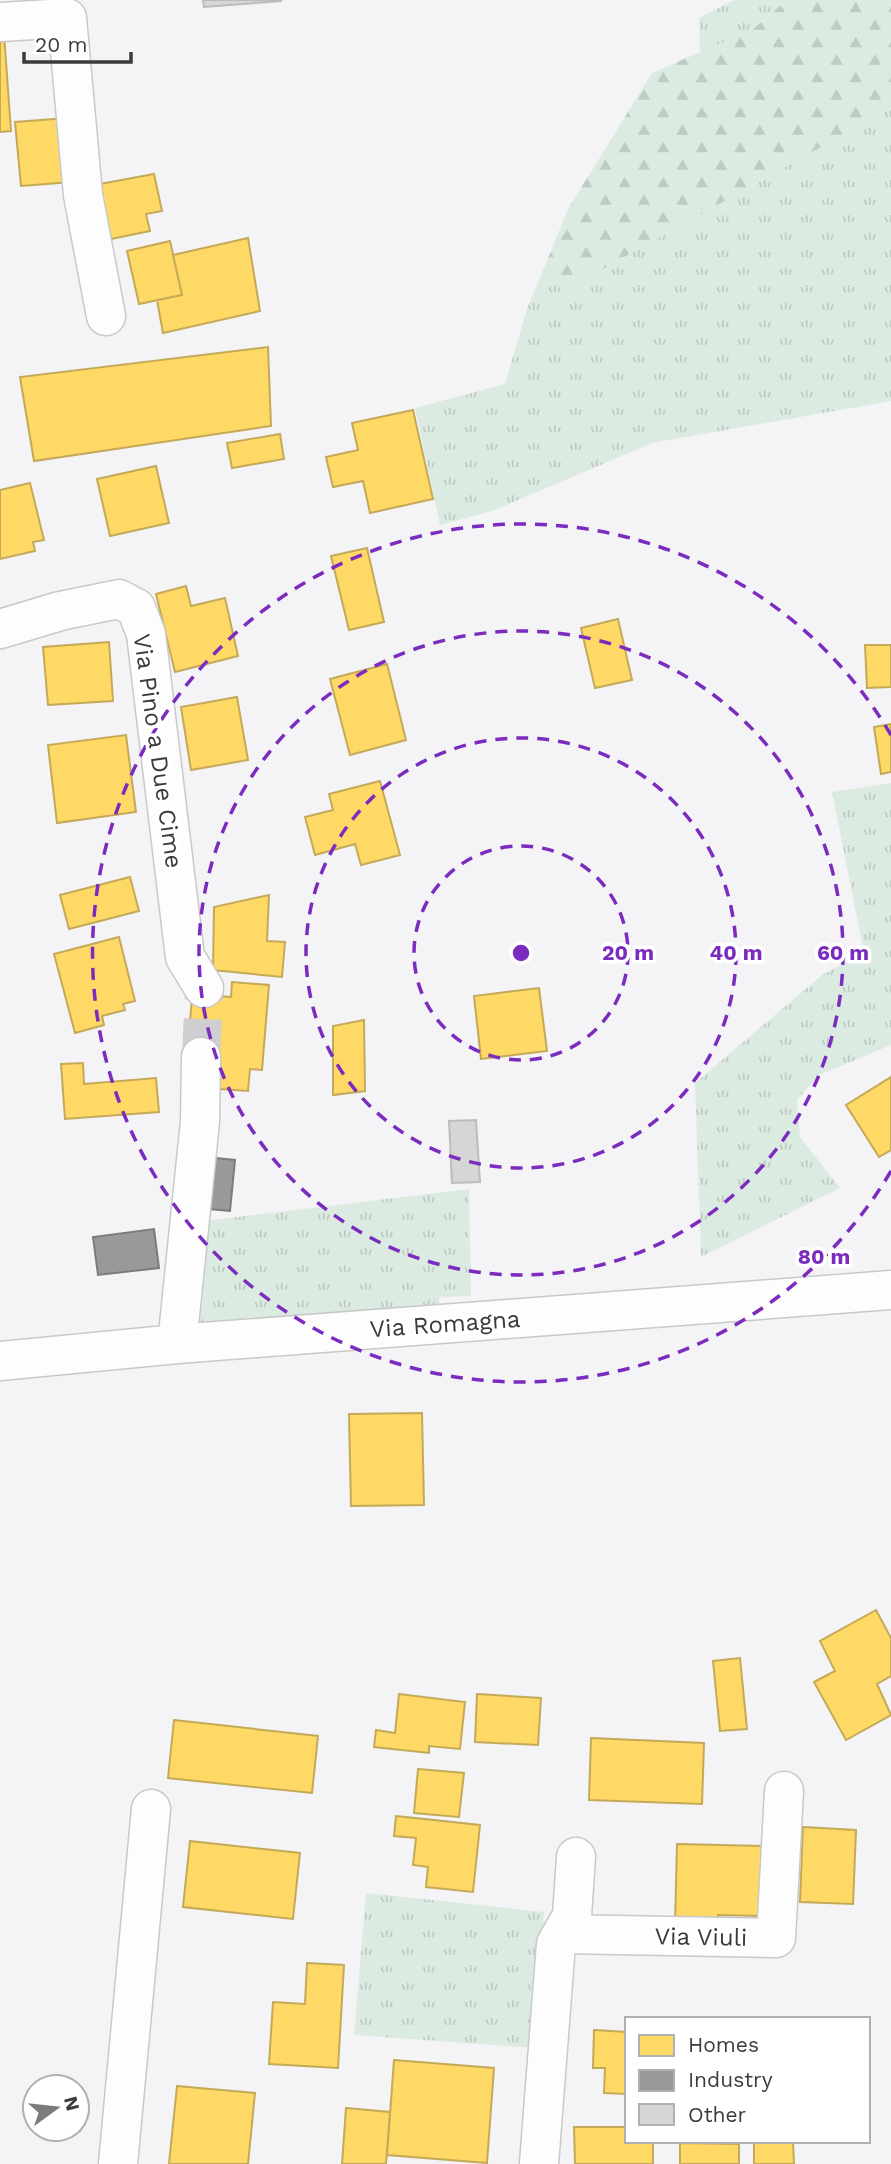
<svg xmlns="http://www.w3.org/2000/svg" width="891" height="2164" font-family="'Work Sans',sans-serif">
<style>
.grass{fill:url(#grass-tufts)}
.forest{fill:url(#forest-firs)}
.homes{fill:#ffd966;stroke:#c4a959;stroke-width:2}
.industry{fill:#999;stroke:#7d7c7d;stroke-width:2}
.building{fill:#d7d6d7;stroke:#bdbcbd;stroke-width:2}
.lines{fill:none;stroke-linecap:round;stroke-linejoin:round}
.minor-tunnel{stroke:#cfced0;stroke-width:38;stroke-dasharray:38 19;stroke-linecap:butt}
.minor-casing{stroke:#c9c9ca;stroke-width:41}
.minor{stroke:#fdfdfe;stroke-width:38}
.ring{fill:none;stroke:#7b2cbf;stroke-width:3.5;stroke-dasharray:12 9}
.labels{text-anchor:middle;stroke-width:7;stroke-linejoin:round;paint-order:stroke}
.street-label{font-size:24px;fill:#3b3a3c;stroke:#fff}
.centre{fill:#7b2cbf;stroke:#fff;stroke-width:3.5}
.ring-label{font-size:21px;text-anchor:middle;font-weight:bold;fill:#7b2cbf;stroke:#fff;stroke-width:7;stroke-linejoin:round;paint-order:stroke}
</style>
<defs>
<pattern id="grass-tufts" width="24" height="20" patternUnits="userSpaceOnUse" patternTransform="scale(1.75)"><rect width="24" height="20" fill="#dcebe1"/><path d="M3 7l-1-3M5 7V3M7 7l1-3M15 17l-1-3M17 17v-4M19 17l1-3" fill="none" stroke="#becac2"/></pattern>
<pattern id="forest-firs" width="22" height="20" patternUnits="userSpaceOnUse" patternTransform="scale(1.75)"><rect width="22" height="20" fill="#dcebe1"/><path d="M5 1l3.5 6h-7zM16 11l3.5 6h-7z" fill="#becac2"/></pattern>
</defs>
<rect width="100%" height="100%" fill="#f4f3f5"/>
<path class="grass" d="M734,0H787L753,29L700,54L699,18Z
M891,108V401L652,443L492,511L440,525L415,408L505,384L528,306L542,273L585,279Z
M891,783V1045L819,1075L797,1100L800,1137L840,1188L701,1257L695,1083L822,975L864,953L832,792Z
M469,1189L471,1296L439,1297L440,1310L187,1335L196,1222Z
M366,1893L544,1912L535,2048L354,2035Z"/>
<path class="forest" d="M787,0H891V108L585,279L542,273L568,209L652,73L753,29Z"/>
<path class="homes" d="M0,34H4L11,131L0,132Z
M67,118L72,182L21,186L15,122Z
M154,174L162,211L146,214L150,231L111,239L100,184Z
M248,238L260,311L163,333L157,300L182,295L173,255Z
M170,241L182,295L139,304L127,251Z
M268,347L271,426L34,461L20,377Z
M413,410L433,499L370,513L363,481L333,487L326,457L358,450L352,423Z
M280,434L284,459L232,468L227,443Z
M156,466L169,523L110,536L97,479Z
M30,483L44,540L33,542L35,551L0,559V490Z
M367,548L384,622L349,630L331,556Z
M186,586L191,606L225,598L238,656L175,672L156,594Z
M618,619L632,680L595,688L581,628Z
M109,642L113,701L48,705L43,647Z
M865,645H891V687L867,688Z
M387,664L406,740L350,755L330,679Z
M237,697L248,760L191,770L181,707Z
M891,724V772L881,774L874,727Z
M126,735L136,812L57,823L48,745Z
M380,781L400,855L361,865L355,844L315,855L305,817L333,810L329,794Z
M130,877L139,911L69,929L60,895Z
M269,895L267,941L285,942L282,977L213,970L214,907Z
M119,937L135,1001L123,1004L125,1010L102,1016L104,1025L75,1033L54,954Z
M232,982L269,985L262,1070L250,1069L248,1091L204,1088L187,1056L193,986L216,996L231,997Z
M539,988L547,1051L481,1059L474,996Z
M364,1020L365,1091L333,1095V1026Z
M83,1063L84,1084L156,1078L159,1112L65,1119L61,1064Z
M891,1077V1150L879,1157L846,1105Z
M422,1413L424,1505L351,1506L349,1414Z
M876,1610L891,1638V1676L877,1684L891,1715L846,1740L814,1682L835,1671L820,1641Z
M740,1658L747,1729L720,1731L713,1661Z
M399,1694L465,1702L460,1749L429,1746V1753L374,1747L376,1730L395,1733Z
M477,1694L541,1698L538,1745L475,1742Z
M174,1720L318,1736L312,1793L168,1778Z
M591,1738L704,1743L702,1804L589,1800Z
M418,1769L464,1773L459,1817L414,1813Z
M396,1816L480,1825L473,1892L426,1887L428,1867L413,1865L416,1838L394,1836Z
M803,1827L856,1830L853,1904L800,1902Z
M190,1841L300,1853L293,1919L183,1907Z
M677,1844L763,1846L762,1916L718,1915V1925L675,1924Z
M307,1963L344,1965L338,2068L269,2064L273,2002L305,2004Z
M594,2030L627,2032V2094L604,2093L605,2068H593Z
M394,2060L494,2068L487,2163L387,2155Z
M177,2086L255,2093L248,2164H169Z
M346,2108L390,2112L386,2164H342Z
M574,2127H627V2141H653V2164H575Z
M754,2141H793L794,2164H754Z
M680,2143L739,2144V2164H680Z"/>
<path class="industry" d="M205,1157L235,1160L230,1211L198,1208Z
M154,1229L159,1268L98,1275L93,1237Z"/>
<path class="building" d="M203,0H281V1L204,7Z
M476,1120L480,1182L452,1183L449,1121Z"/>
<g class="lines">
<path class="minor-tunnel" d="M201,1057L204,988"/>
<g class="minor-casing">
<path id="minor" d="M0,22L67,18L83,195L106,316
M0,629L60,611L119,599L136,608L146,634L185,957L204,988
M177,1344L200,1122L201,1057
M0,1361L177,1344L891,1290
M564,1934L776,1938L784,1791
M118,2164L151,1809
M539,2164L556,1944L572,1916L576,1857"/>
</g>
<use href="#minor" class="minor"/>
</g>
<g class="ring">
<circle cx="521" cy="953" r="107"/>
<circle cx="521" cy="953" r="215"/>
<circle cx="521" cy="953" r="322"/>
<path d="M891 1171A429 429 0 1 1 891 735"/>
</g>
<g class="labels">
<g class="street-label">
<text transform="translate(158 751) rotate(82)" y="8">Via Pino a Due Cime</text>
<text transform="translate(445 1324) rotate(-4)" y="8">Via Romagna</text>
<text transform="translate(701 1937) rotate(1)" y="8">Via Viuli</text>
</g>
</g>
<circle cx="521" cy="953" r="10" class="centre"/>
<g class="ring-label">
<text x="628" y="960">20 m</text>
<text x="736" y="960">40 m</text>
<text x="843" y="960">60 m</text>
<text x="824" y="1264">80 m</text>
</g>
<rect x="625" y="2017" width="245" height="126" fill="#ffffff" stroke="#b1b0b1" stroke-width="2"/>
<rect x="639" y="2035" width="35" height="21" fill="#ffd966" stroke="#b1b0b1" stroke-width="2"/>
<text x="688" y="2052" font-size="21" fill="#3b3a3c">Homes</text>
<rect x="639" y="2070" width="35" height="21" fill="#999999" stroke="#b1b0b1" stroke-width="2"/>
<text x="688" y="2087" font-size="21" fill="#3b3a3c">Industry</text>
<rect x="639" y="2104" width="35" height="21" fill="#d7d6d7" stroke="#b1b0b1" stroke-width="2"/>
<text x="688" y="2122" font-size="21" fill="#3b3a3c">Other</text>
<g transform="translate(56 2108) rotate(75)"><circle r="33" fill="#ffffff" stroke="#b1b0b1" stroke-width="2"/>
<path d="M0-5L12 26L0 18L-12 26Z" fill="#7c7b7d"/>
<text y="-10" font-size="19" font-weight="bold" text-anchor="middle" fill="#3b3a3c">N</text>
</g>
<path d="M24 52v10h107v-10" fill="none" stroke="#3b3a3c" stroke-width="3.5"/>
<text x="35" y="52" font-size="21" fill="#3b3a3c" stroke="#ffffff" stroke-width="5" paint-order="stroke">20 m</text>
</svg>
